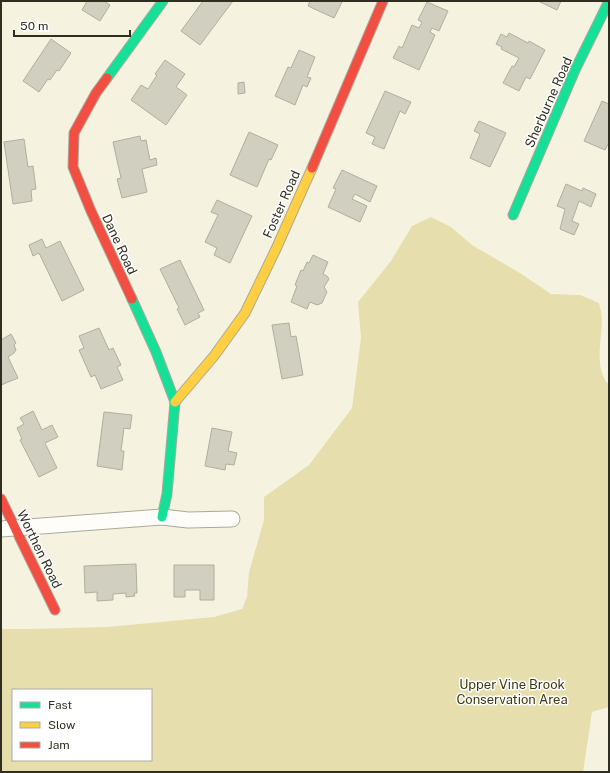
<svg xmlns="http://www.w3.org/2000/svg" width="610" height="773" font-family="'Public Sans',sans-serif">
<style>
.green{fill:#e6dfad;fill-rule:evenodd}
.building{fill:#d1cfc0;stroke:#b0ae9f}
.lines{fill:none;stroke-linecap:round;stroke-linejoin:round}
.street-casing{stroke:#aba99a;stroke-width:17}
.fast-casing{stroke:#aba99a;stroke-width:11}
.slow-casing{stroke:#aba99a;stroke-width:11}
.jam-casing{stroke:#aba99a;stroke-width:11}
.street{stroke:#fefdfa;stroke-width:15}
.fast{stroke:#16e098;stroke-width:9}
.slow{stroke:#ffcf43;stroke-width:9}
.jam{stroke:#f24e42;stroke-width:9}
.labels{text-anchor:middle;stroke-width:3;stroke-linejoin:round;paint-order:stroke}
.street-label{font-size:13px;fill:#2f2e21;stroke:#fff}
.park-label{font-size:13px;fill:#3d370f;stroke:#fff}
</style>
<rect width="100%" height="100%" fill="#f5f3e0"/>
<path class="green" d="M431,217L451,227L472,245L520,273L551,294L580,295L599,303C600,308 602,314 602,319C602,341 594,364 607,383H609V707L592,712L583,772H1V629H28L107,627L214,617L242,609L247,597L249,572L264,520V497L309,465L352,408L361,338L358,302L391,261L412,226ZM13,690H151V760H13Z"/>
<path class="building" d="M87,1H104L110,5L100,21L82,10Z
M203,1H233L200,45L181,31Z
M310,1H340L342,2L334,18L308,6Z
M538,1H561L557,10Z
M427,2L448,11L439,31L432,28L430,32L435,35L419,70L393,58L399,46L402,48L412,25L419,28L422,22L418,20Z
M509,33L528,43L529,41L545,50L530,79L526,77L519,91L503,83L512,66L514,67L519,58L501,49L502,47L496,44L501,34L507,37Z
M51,39L71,53L59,71L57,70L50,80L48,79L39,92L23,81Z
M299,50L315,57L307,77L311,78L307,87L303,85L295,105L275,96L288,67L291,68Z
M165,60L185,74L176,87L187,95L166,125L131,100L141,85L148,89L157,75L155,74Z
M244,82L245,93L238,94V83Z
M385,91L411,102L405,114L400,111L384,149L372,144L375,137L366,133Z
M602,101L609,104V142L605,150L584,141Z
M479,121L506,133L490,167L470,158L480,134L474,131Z
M249,132L278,145L271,160L269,159L257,187L230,175Z
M140,136L141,141L146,140L150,160L156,158L157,165L142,169L147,192L122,198L117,179L121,178L113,142Z
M24,139L28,167L33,166L36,189L31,190L32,201L13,204L4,142Z
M342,170L377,186L370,202L355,194L352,199L367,206L360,222L328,207L336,189L333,188Z
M566,184L582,191L583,188L596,194L591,207L579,201L572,221L579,224L574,235L560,229L565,209L557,206Z
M217,200L252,216L230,263L214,255L217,248L205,242L218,215L211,212Z
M42,239L46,248L60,241L84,290L62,301L39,253L33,256L29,245Z
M313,255L328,262L323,274L327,276L329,279L324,287L327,292L322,303L317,305L310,302L307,309L291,302L297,286L295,285L301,270L303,271L307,262L309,263Z
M180,260L204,310L198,313L200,317L185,325L177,309L179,308L160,269Z
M289,323L291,337L296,336L303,375L282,379L272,325Z
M99,328L109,350L113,348L121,365L117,367L123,380L101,389L95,375L91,377L79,350L84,348L79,336Z
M11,334L16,343L14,345L16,350L14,353L8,357L18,378L1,385V340Z
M33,411L42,430L52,425L58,437L45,443L57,468L39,477L20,440L22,439L17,428L24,424L20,418Z
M104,412L132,415L130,429L124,428L121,451H124L122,470L97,466Z
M212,428L232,432L228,451L237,453L234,465L226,464L225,470L205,466Z
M136,564L137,593H134L135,596L126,597V593L113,594V600L97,601V592L85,593L84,566Z
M174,565H214V600H200V590H185V597H174Z"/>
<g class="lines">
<g class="street-casing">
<path id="street" d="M1,529L162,517L188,520L232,519"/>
</g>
<g class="fast-casing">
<path id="fast" d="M107,78L163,1
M513,215L575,70L609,1
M132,299L156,352L175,402L167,494L162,517"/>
</g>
<g class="slow-casing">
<path id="slow" d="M175,402L214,356L245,313L276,249L312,168"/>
</g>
<g class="jam-casing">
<path id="jam" d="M107,78L96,93L74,133L73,167L91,211L132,299
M312,168L383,1
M1,499L55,610"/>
</g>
<use href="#street" class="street"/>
<use href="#fast" class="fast"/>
<use href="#slow" class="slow"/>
<use href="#jam" class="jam"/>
</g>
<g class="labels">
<g class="street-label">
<text transform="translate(548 102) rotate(-66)" y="5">Sherburne Road</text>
<text transform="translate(281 204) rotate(-66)" y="5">Foster Road</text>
<text transform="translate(120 244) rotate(65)" y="5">Dane Road</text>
<text transform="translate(40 549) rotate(64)" y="5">Worthen Road</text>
</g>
<g class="park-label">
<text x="512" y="689">Upper Vine Brook<tspan x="512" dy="15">Conservation Area</tspan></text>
</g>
</g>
<rect width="610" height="773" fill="none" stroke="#2f2e21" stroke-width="4"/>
<rect x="12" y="689" width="140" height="72" fill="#ffffff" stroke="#acaba6"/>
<rect x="20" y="702" width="20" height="6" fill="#16e098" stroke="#acaba6"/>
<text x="48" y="709" font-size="12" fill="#2f2e21">Fast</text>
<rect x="20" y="722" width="20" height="6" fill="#ffcf43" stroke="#acaba6"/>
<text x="48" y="729" font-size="12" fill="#2f2e21">Slow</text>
<rect x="20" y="742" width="20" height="6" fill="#f24e42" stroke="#acaba6"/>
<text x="48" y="749" font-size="12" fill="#2f2e21">Jam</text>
<path d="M14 30v6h116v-6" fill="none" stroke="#2f2e21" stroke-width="2"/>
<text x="20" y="30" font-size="12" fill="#2f2e21" stroke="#ffffff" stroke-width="3" paint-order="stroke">50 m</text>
</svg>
